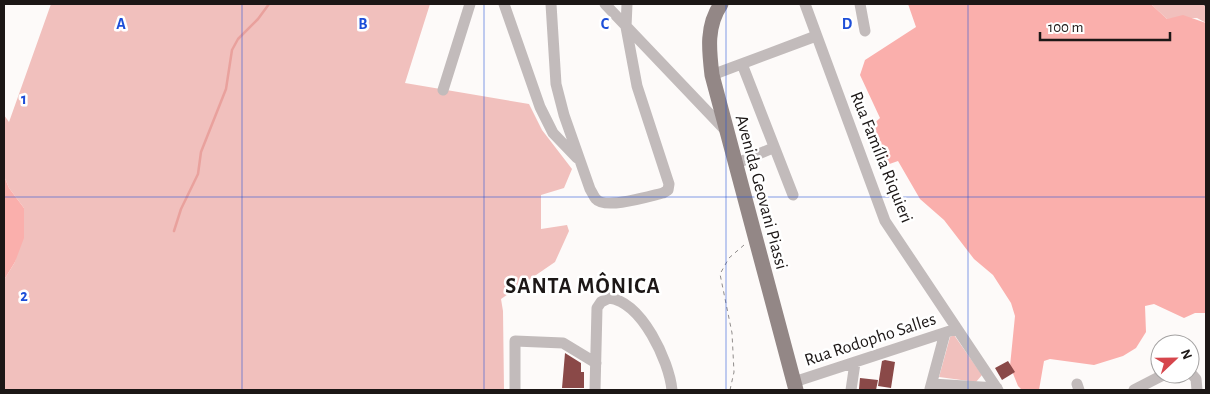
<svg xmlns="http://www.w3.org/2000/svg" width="1210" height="394" font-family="'Alegreya Sans',sans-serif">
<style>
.green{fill:#f1c0bd}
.forest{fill:#faafac}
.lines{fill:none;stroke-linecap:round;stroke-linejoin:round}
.stream{stroke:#e9a19d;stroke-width:2.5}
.building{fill:#8a4948}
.path{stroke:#908c8b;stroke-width:1;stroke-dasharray:4 4;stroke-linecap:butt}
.minor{stroke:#c2bbbb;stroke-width:11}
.major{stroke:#938786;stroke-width:15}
.grid{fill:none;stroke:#1d4ed8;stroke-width:1;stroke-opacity:0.55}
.labels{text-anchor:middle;stroke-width:5;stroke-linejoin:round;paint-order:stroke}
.street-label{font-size:18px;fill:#1c1716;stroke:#fff}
.district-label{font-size:22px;font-weight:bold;letter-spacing:1px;fill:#1c1716;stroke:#fff}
.grid-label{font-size:16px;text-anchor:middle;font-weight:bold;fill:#1d4ed8;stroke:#fff;stroke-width:5;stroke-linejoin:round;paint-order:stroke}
</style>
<rect width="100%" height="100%" fill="#fdfaf9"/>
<path class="green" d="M51,4H430L405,83L529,104L542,130L572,169L564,188L541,195V229L567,225L569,231L555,262L501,299L503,311L504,390H4V280L15,262L24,208L9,188L4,176V115L9,122Z
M1151,4H1206V23L1197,18L1167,19Z
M954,335L982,375L976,382L939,377L950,337Z"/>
<path class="forest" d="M908,4H1151L1167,19L1183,15L1206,23V313H1195L1184,318L1154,304L1145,306L1146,332L1136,348L1123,356L1094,365L1050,359L1044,361L1039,390H1022L1018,386L1010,366L1015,316L1011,303L993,275L974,259L944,220L920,199L898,161L881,167L867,130L880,118L860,75L865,60L916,27Z
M4,176L9,188L24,208V238L15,262L4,280Z"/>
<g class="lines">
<path class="stream" d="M174,231L181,209L198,174L201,152L226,89L232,50L238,39L258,19L269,4"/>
</g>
<path class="building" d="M565,353L581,363V372H584V388H562Z
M885,360L895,362L891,388L878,386L882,361Z
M1008,361L1015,372L1002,380L995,368Z
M860,378L878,380L876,390L859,389Z"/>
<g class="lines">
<path class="path" d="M1203,4L1206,7
M730,390L734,372L732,333L720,274L729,258L744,245"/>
<path class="minor" d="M504,4L540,107L553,133L577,158
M551,4L556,84L564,115L590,189C592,192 594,197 596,199C605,210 650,196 663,193L668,190L669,184L637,86L626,27L627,4
M605,4L726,131
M805,4L885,221L998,390
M860,4L865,31
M742,64L793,195
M712,75L816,36
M443,90L470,4
M735,164L773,148
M1190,372L1196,379L1197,390
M794,382L956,329
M932,384L997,388
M1077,384L1079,390
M930,389L945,333
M515,390V341L563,343L596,363
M595,390L597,308L601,302L609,298C642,302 669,361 672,390
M851,390L855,363
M1134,390L1165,374"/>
<path class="major" d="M721,4C706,26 709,50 712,75L796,390"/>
</g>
<path class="grid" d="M242,4V390M484,4V390M726,4V390M968,4V390M4,197H1206"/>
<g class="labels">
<g class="street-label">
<text transform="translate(882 157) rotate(68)" y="6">Rua Família Riquieri</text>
<text transform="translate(762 192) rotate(75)" y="6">Avenida Geovani Piassi</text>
<text transform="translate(870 339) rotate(-18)" y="6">Rua Rodopho Salles</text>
</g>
<g class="district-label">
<text x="583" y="293">SANTA MÔNICA</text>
</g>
</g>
<g class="grid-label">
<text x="121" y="29">A</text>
<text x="363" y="29">B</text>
<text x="605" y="29">C</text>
<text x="847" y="29">D</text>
<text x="24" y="104">1</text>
<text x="24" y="301">2</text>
</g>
<rect width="1210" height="394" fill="none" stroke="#1c1716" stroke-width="10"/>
<g transform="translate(1175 359) rotate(68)"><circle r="24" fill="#ffffff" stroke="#a4a2a2"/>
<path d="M0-4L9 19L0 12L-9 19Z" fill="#d6464c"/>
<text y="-8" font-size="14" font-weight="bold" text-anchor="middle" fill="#1c1716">N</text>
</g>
<path d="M1040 32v8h130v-8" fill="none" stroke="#1c1716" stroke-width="2.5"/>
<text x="1048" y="32" font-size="15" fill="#1c1716" stroke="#ffffff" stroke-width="4" paint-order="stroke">100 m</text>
</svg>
